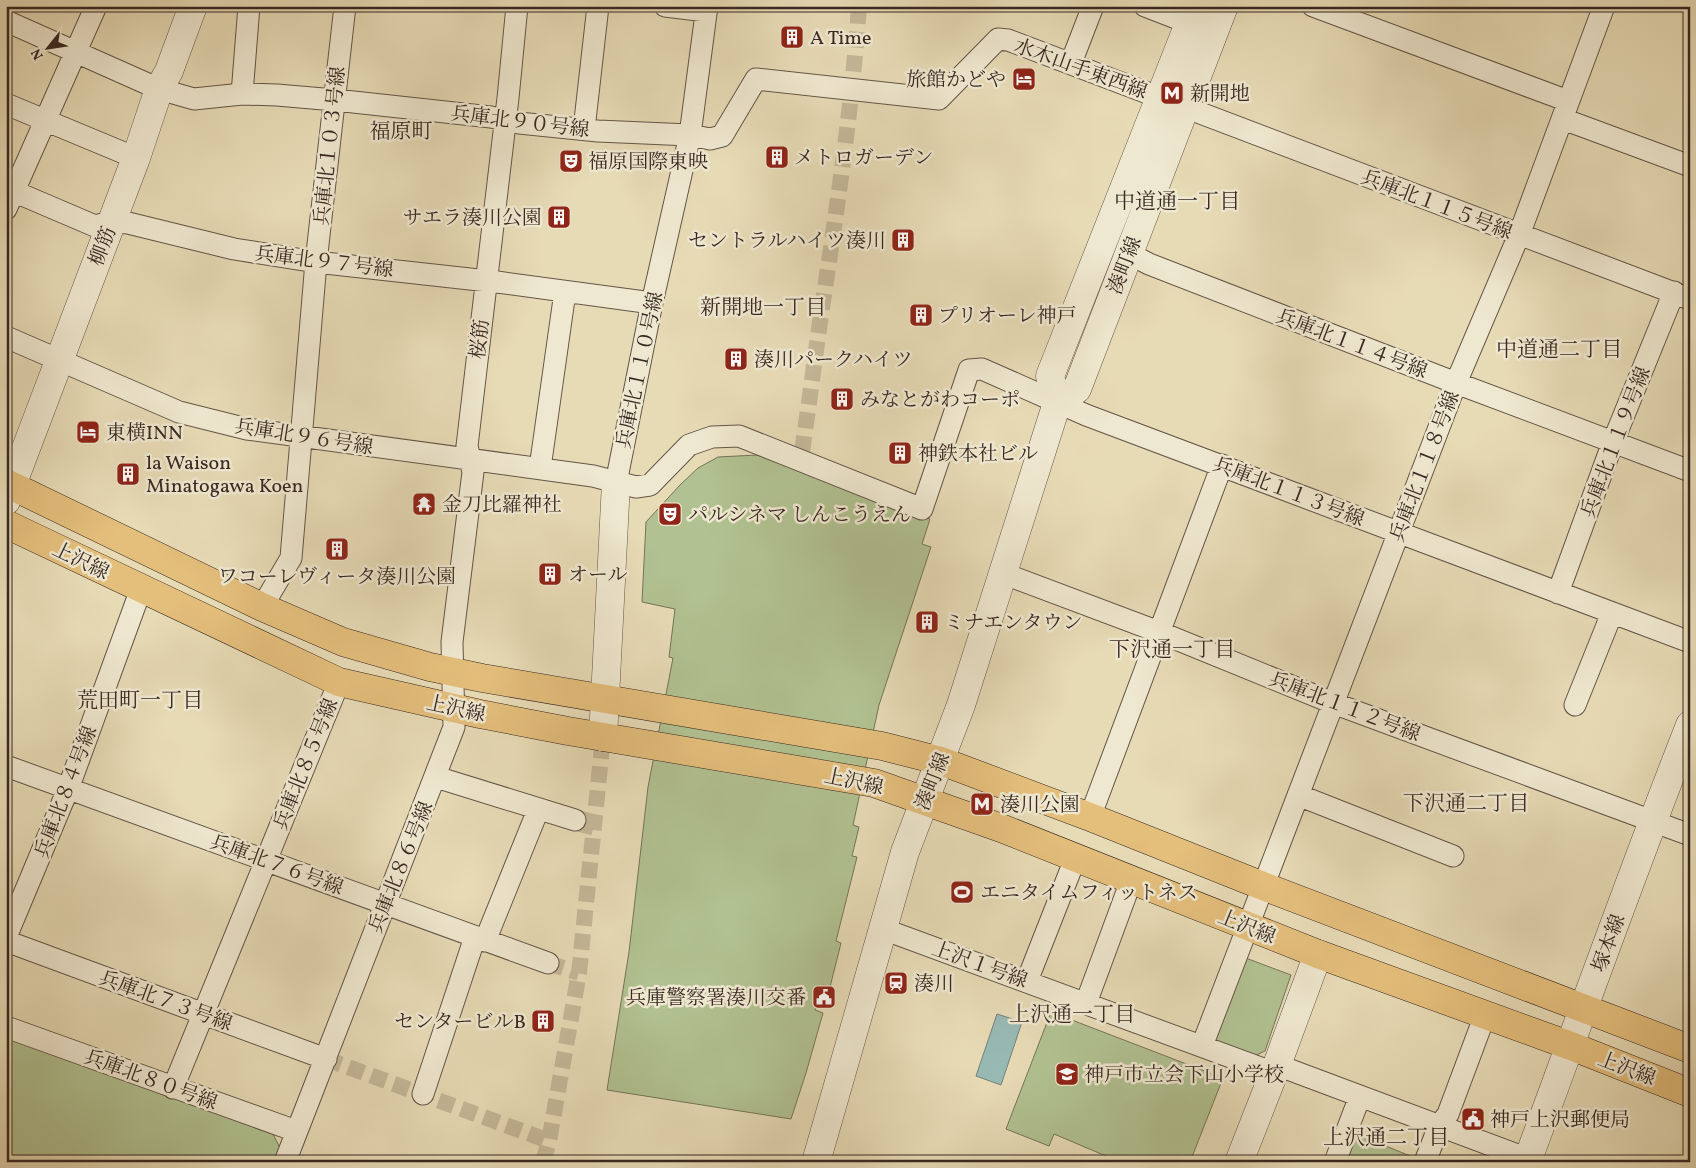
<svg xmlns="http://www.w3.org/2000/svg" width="1696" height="1168" font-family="Vollkorn,'Noto Serif JP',serif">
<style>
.green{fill:#b1c191;stroke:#74745a}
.water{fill:#98bab4;stroke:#72807a}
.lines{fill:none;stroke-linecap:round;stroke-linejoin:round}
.pedestrian-tunnel{stroke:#c4b798;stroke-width:16;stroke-dasharray:16 8;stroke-linecap:butt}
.minor-tunnel{stroke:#c4b798;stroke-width:21;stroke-dasharray:21 11;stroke-linecap:butt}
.minor-casing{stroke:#645547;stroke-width:23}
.tertiary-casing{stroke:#645547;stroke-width:29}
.primary-casing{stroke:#382822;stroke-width:29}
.minor{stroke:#efe8d0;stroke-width:21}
.tertiary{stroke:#efe8d0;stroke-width:28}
.primary{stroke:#e4be7b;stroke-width:28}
.labels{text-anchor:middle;stroke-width:5;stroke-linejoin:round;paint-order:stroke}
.poi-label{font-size:20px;fill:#382822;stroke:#efe8d0;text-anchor:start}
.street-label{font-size:20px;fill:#382822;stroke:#efe8d0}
.neighbourhood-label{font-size:21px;fill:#382822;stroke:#efe8d0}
</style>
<rect width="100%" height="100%" fill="#e7dbb6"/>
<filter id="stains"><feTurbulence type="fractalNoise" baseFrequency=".004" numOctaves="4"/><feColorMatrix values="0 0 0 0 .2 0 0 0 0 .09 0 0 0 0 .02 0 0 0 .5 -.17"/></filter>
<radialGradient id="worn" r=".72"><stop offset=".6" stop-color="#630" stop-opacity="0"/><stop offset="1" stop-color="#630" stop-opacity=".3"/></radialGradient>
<path class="green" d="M757,455L930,519L922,544L931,547L879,705L853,825L859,827L852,856L857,857L836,941L841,943L830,987L823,985L815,1010L823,1013L806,1073L791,1119L607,1090L629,952L648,787L673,658L669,657L675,609L642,602L646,522L680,485L698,468L718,457Z
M1243,957L1291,975L1265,1051L1248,1059L1211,1039Z
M1051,1012L1223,1078L1190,1162H1120L1054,1134L1049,1146L1006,1129Z
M6,1036L273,1134L280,1148L274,1162H6Z
M1354,1133L1415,1158L1414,1162H1343Z"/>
<path class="water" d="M997,1014L1022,1022L1001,1085L976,1076Z"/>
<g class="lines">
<path class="pedestrian-tunnel" d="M802,452C809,404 815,356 822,308C837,208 852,108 859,6
M548,963L579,973
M326,1059L549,1141
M543,1162L549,1141L579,973L603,737"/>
<path class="minor-tunnel" d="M575,820L594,825"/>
<g class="minor-casing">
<path id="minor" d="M665,6L706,11
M1145,6L1189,23
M1313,6L1568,101
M6,21L159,89L194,99L242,94L277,95L335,100L491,117L519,123L598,131L690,135L710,139L722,136L756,79L939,99L998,39L1008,40L1690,299
M1071,63L1093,6
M242,94L249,6
M6,104L136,158
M1563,119L1690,166
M584,129L598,6
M6,188L95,226L111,222L128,223L234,249L316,262L497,282L652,303
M6,209L96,6
M1128,253L1149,264L1456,383L1690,471
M6,337L179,412L247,429L593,476L636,487L650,485L689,445L712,437L739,436L922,509L969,370L982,369L1086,415L1690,642
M540,468L565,292
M616,483L652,303L690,135L707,6
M1002,573L1159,632L1333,703L1690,835
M1558,593L1613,442L1674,292
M262,607L291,558L316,262L345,6
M1575,705L1612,613
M6,766L548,963
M436,777L575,820
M1298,795L1453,856
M1090,817L1222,465
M883,929L1274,1073
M6,937L68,789L141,589
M6,941L326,1059
M485,941L538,810
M1027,981L1075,859
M1086,1003L1131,881
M6,1027L296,1131
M1202,1046L1456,383L1519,235L1604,6
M1277,1065L1528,1159
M173,1088L339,682
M423,1094L475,937
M285,1162L454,727L452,642L473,472L467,446L508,98L517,6
M1335,1162L1360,1096
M1425,1162L1439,1126L1448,1114L1485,1015"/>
</g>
<g class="tertiary-casing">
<path id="tertiary" d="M1057,403L1077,389L1224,6
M6,501L136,158L159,89L169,71L193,6
M603,737L616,483
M816,1162L905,852L961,705L1057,403L1050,376L1196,6
M1239,1162L1277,1065L1318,954
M1527,1162C1581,1016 1633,870 1690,725"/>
</g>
<g class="primary-casing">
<path id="primary" d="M6,483L262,607L343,642L430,667L482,678L882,746L941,761L1090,817L1263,886L1690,1049
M6,524L339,682L480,714L568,731L874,783L1001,828L1318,954L1571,1046L1690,1093"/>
</g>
<use href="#minor" class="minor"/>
<use href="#tertiary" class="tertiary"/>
<use href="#primary" class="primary"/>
</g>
<defs>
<g id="building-square" transform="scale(1.25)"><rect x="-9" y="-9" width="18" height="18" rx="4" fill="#8f2418" stroke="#efe8d0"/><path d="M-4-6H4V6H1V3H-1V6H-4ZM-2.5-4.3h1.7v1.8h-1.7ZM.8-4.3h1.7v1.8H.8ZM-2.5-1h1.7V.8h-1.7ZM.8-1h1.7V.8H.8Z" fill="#fff"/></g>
<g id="hotel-square" transform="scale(1.25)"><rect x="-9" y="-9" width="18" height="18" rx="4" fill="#8f2418" stroke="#efe8d0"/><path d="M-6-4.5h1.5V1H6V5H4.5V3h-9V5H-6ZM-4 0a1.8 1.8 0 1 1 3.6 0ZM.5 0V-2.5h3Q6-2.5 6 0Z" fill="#fff"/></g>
<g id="metro-square" transform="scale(1.25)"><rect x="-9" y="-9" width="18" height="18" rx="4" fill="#8f2418" stroke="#efe8d0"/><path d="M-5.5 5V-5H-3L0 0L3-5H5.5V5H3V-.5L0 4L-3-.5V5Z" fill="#fff"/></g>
<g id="theatre-square" transform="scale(1.25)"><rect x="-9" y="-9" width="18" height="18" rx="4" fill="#8f2418" stroke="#efe8d0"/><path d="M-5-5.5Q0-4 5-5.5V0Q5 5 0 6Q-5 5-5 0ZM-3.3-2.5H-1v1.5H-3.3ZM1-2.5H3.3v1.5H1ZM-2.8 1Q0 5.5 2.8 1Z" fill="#fff"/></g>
<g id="temple-square" transform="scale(1.25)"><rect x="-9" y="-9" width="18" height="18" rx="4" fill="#8f2418" stroke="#efe8d0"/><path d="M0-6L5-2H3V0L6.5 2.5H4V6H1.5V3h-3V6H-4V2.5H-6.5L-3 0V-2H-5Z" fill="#fff"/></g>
<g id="stadium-square" transform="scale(1.25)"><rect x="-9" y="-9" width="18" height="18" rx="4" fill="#8f2418" stroke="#efe8d0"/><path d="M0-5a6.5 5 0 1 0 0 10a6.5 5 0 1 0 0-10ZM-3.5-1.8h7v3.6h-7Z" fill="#fff"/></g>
<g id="station-square" transform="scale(1.25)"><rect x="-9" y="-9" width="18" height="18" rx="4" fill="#8f2418" stroke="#efe8d0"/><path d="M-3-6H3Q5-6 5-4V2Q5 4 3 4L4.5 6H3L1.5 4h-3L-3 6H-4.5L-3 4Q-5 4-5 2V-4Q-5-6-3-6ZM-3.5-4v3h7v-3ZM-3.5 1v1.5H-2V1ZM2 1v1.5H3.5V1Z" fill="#fff"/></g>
<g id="civic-square" transform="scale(1.25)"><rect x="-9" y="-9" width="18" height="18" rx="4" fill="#8f2418" stroke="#efe8d0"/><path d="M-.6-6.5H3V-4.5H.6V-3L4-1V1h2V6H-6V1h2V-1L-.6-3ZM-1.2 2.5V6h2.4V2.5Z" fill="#fff"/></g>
<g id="school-square" transform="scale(1.25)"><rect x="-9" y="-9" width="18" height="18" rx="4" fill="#8f2418" stroke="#efe8d0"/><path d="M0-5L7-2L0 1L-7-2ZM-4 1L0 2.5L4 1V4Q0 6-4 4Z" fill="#fff"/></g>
</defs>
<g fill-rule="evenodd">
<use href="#building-square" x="792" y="37"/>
<use href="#hotel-square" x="1024" y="79"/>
<use href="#metro-square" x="1172" y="93"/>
<use href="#building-square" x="777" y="157"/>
<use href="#theatre-square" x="571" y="161"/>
<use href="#building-square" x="559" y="217"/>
<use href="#building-square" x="903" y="240"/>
<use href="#building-square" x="921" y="315"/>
<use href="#building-square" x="736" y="359"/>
<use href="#building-square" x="842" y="399"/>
<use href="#hotel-square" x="88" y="432"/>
<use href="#building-square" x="900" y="453"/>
<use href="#building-square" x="128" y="474"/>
<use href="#temple-square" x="424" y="504"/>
<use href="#theatre-square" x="670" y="514"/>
<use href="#building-square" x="337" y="549"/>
<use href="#building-square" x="550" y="574"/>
<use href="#building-square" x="927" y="622"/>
<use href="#metro-square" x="982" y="804"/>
<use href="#stadium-square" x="962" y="892"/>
<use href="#station-square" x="896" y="983"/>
<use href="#civic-square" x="824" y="997"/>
<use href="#building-square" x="543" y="1021"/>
<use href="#school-square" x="1067" y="1074"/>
<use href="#civic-square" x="1473" y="1119"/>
</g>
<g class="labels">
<g class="poi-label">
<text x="810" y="44">A Time</text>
<text x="1006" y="86" text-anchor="end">旅館かどや</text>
<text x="1190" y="100">新開地</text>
<text x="794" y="164">メトロガーデン</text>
<text x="588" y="168">福原国際東映</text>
<text x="542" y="224" text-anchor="end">サエラ湊川公園</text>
<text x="886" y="247" text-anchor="end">セントラルハイツ湊川</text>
<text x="938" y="322">プリオーレ神戸</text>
<text x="754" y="366">湊川パークハイツ</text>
<text x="860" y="406">みなとがわコーポ</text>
<text x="106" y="439">東横INN</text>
<text x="918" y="460">神鉄本社ビル</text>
<text x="146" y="469">la Waison<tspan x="146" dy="23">Minatogawa Koen</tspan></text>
<text x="442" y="511">金刀比羅神社</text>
<text x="688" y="521">パルシネマ しんこうえん</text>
<text x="568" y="581">オール</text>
<text x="337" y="583" text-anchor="middle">ワコーレヴィータ湊川公園</text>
<text x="944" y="629">ミナエンタウン</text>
<text x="1000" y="811">湊川公園</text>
<text x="980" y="899">エニタイムフィットネス</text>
<text x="914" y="990">湊川</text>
<text x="806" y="1004" text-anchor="end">兵庫警察署湊川交番</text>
<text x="526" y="1028" text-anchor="end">センタービルB</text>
<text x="1084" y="1081">神戸市立会下山小学校</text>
<text x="1490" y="1126">神戸上沢郵便局</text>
</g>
<g class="street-label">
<text transform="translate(1081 68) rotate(20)" y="7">水木山手東西線</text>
<text transform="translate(520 121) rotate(7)" y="7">兵庫北９０号線</text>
<text transform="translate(329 146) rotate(-84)" y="7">兵庫北１０３号線</text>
<text transform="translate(1437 204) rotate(21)" y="7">兵庫北１１５号線</text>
<text transform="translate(102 246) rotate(-69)" y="7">柳筋</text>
<text transform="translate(324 261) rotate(7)" y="7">兵庫北９７号線</text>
<text transform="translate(1124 265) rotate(-69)" y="7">湊町線</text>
<text transform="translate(479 339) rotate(-84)" y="7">桜筋</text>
<text transform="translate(1352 343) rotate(21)" y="7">兵庫北１１４号線</text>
<text transform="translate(639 370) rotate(-78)" y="7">兵庫北１１０号線</text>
<text transform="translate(304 436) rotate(9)" y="7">兵庫北９６号線</text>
<text transform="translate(1615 442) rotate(-69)" y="7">兵庫北１１９号線</text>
<text transform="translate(1424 466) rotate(-69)" y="7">兵庫北１１８号線</text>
<text transform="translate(1289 491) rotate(21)" y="7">兵庫北１１３号線</text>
<text transform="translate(81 560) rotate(26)" y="7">上沢線</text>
<text transform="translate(1345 706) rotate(21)" y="7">兵庫北１１２号線</text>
<text transform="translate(456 708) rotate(12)" y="7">上沢線</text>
<text transform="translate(305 764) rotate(-68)" y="7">兵庫北８５号線</text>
<text transform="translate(854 781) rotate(12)" y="7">上沢線</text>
<text transform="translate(932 781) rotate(-68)" y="7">湊町線</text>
<text transform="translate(65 792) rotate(-69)" y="7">兵庫北８４号線</text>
<text transform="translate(277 864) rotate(20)" y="7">兵庫北７６号線</text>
<text transform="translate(400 867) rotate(-68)" y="7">兵庫北８６号線</text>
<text transform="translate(1247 926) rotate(22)" y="7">上沢線</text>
<text transform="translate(1608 943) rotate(-70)" y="7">塚本線</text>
<text transform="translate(980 964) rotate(20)" y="7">上沢１号線</text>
<text transform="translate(166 1000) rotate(20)" y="7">兵庫北７３号線</text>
<text transform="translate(1627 1068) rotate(21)" y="7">上沢線</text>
<text transform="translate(151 1079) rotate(20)" y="7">兵庫北８０号線</text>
</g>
<g class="neighbourhood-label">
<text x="401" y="138">福原町</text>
<text x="1177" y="208">中道通一丁目</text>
<text x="763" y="314">新開地一丁目</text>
<text x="1559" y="356">中道通二丁目</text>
<text x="1172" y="656">下沢通一丁目</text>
<text x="140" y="707">荒田町一丁目</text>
<text x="1466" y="810">下沢通二丁目</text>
<text x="1072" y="1021">上沢通一丁目</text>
<text x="1386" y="1144">上沢通二丁目</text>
</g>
</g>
<rect width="1696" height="1168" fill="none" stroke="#e7dbb6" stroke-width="25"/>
<rect x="8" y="8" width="1681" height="1153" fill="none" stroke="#382822" stroke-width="2.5"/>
<rect x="12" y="12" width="1671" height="1143" fill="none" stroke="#382822"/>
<g transform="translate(48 48) rotate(240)" stroke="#efe8d0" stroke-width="4" paint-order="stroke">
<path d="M0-4L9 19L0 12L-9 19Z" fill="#382822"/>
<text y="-8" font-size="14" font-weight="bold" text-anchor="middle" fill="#382822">N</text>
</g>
<rect width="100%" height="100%" filter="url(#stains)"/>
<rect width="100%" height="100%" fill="url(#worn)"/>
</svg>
